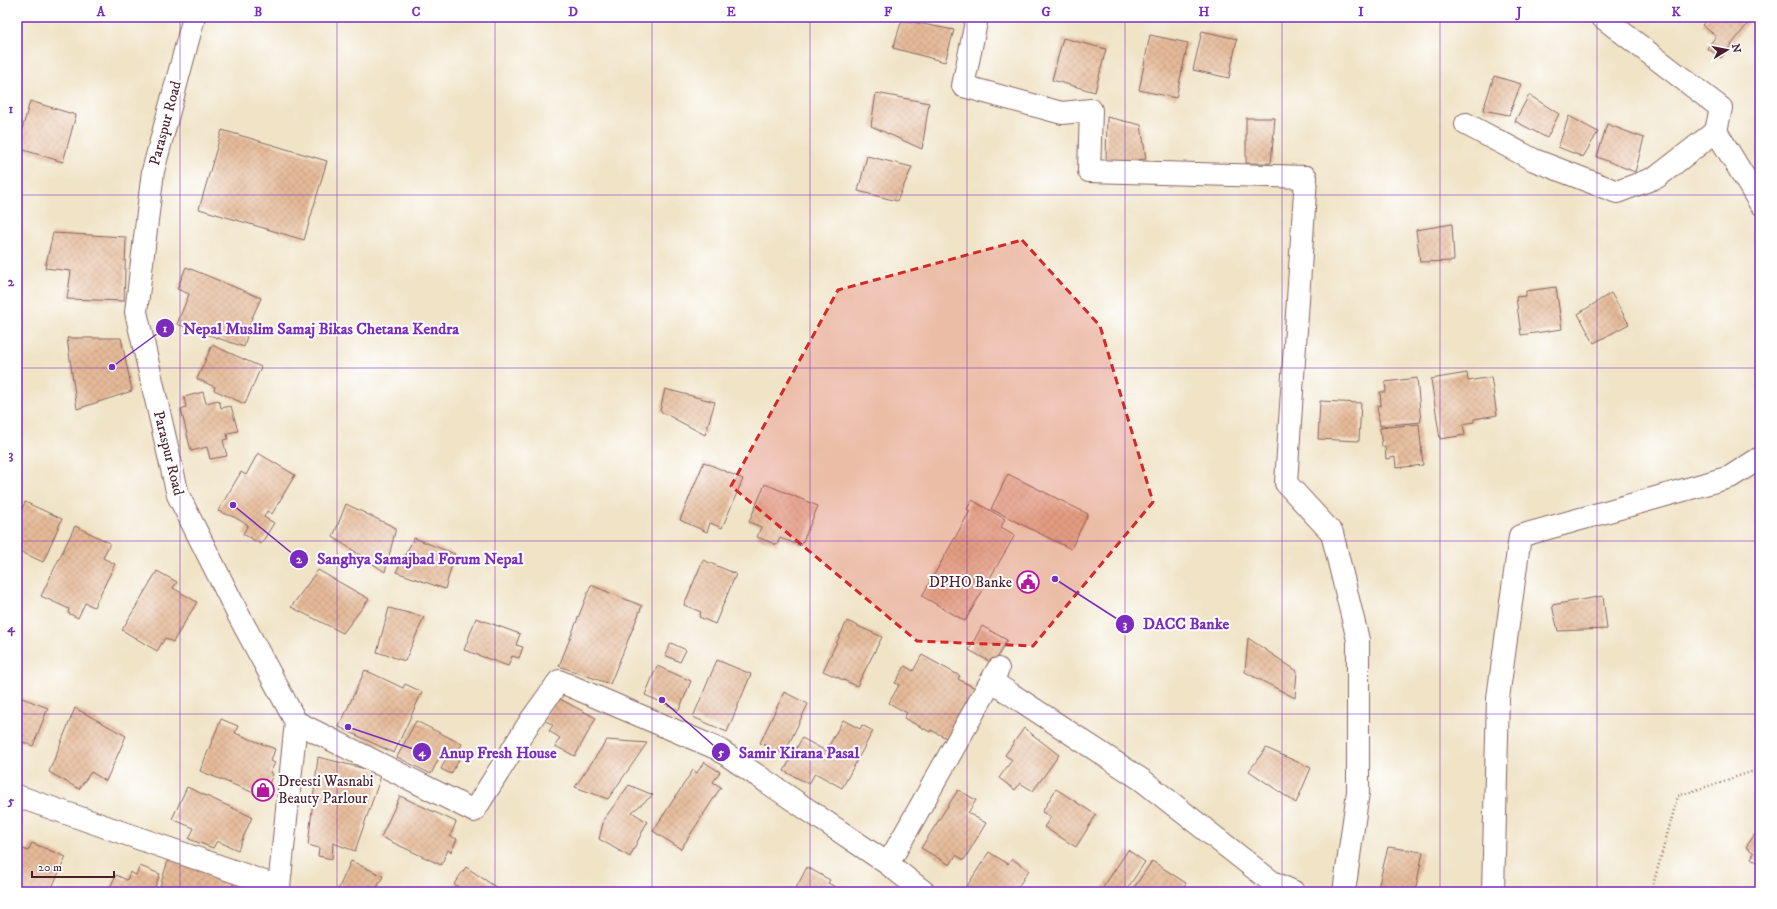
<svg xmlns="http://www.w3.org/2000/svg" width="1777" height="909" font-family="'IM FELL DW Pica',serif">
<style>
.building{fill:url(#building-cross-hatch)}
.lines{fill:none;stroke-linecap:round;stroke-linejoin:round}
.minor-casing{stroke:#846461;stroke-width:24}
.tertiary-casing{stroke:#846461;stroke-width:24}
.path{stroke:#846461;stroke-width:2.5;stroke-dasharray:1 3;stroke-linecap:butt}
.minor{stroke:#fff;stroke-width:22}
.tertiary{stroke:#fff;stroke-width:22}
.marked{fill:#d62828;fill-opacity:0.2;stroke:#d62828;stroke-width:3;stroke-dasharray:8 5;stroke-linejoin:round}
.grid{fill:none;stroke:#7b2cbf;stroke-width:1;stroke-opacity:0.55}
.labels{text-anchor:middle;stroke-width:4;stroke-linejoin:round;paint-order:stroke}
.street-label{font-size:15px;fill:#4a1f2b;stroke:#fff}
.poi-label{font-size:15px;fill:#4a1f2b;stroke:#fff;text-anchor:end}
.leader{fill:none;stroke:#7b2cbf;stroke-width:1.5}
.callout-dot{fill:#7b2cbf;stroke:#fff;stroke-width:1.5}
.mark-label{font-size:12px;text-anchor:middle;font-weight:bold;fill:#fff}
.callout-label{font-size:16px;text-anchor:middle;font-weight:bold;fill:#7b2cbf;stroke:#fff;stroke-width:4;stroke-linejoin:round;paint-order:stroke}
.neatline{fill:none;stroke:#7b2cbf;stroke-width:1.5}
.grid-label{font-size:13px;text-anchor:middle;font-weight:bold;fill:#7b2cbf}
</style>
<defs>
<pattern id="building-cross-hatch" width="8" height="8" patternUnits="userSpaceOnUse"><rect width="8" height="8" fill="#e5ba98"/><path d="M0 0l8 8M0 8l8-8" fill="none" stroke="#c69f83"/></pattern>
</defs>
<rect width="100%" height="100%" fill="#fff"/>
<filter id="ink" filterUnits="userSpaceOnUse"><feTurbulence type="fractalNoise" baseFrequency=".025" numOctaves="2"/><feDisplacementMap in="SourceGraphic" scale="8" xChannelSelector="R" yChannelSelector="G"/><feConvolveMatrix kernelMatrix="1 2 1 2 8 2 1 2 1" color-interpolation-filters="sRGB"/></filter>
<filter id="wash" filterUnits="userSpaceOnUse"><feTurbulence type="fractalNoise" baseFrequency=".012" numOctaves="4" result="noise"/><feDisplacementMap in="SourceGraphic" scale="16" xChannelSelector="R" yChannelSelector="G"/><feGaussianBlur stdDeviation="0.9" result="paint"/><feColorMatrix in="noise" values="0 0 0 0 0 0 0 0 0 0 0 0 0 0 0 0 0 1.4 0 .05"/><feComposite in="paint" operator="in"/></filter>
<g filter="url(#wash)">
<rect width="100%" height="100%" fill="#f0e3c6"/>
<g id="blocks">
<path class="building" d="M1709,17H1753L1721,58L1707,48L1716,36L1702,25Z
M902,20L954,30L945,62L893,48Z
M1202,31L1237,39L1229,78L1193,70Z
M1150,35L1188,43L1176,98L1139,90Z
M1063,38L1106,49L1095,92L1052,80Z
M1494,76L1521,84L1509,115L1483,110Z
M876,93L929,103L922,149L871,126Z
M1529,95L1559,114L1547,138L1515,121Z
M30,101L76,115L63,162L17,148Z
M1569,116L1598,132L1583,157L1558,147Z
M1107,117L1141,125L1146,159L1106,163Z
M1246,118H1275L1271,163H1246Z
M1607,124L1644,138L1635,172L1597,157Z
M222,130L327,161L304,240L199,209Z
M867,156L912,167L897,201L858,191Z
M1452,224L1454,261L1420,262L1416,230Z
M53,233L126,237L124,301L67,299L71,271L45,268Z
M186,267L261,298L251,320L244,347L177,324L189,294L177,289Z
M1556,287L1562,329L1521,335L1516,297L1526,296V291Z
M1611,293L1629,324L1594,343L1578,314Z
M67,338H121L132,391L77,409Z
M212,345L261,367L245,404L214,390L215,387L197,379Z
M1467,373L1468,381L1491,377L1497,415L1474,419V422L1463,424L1465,435L1440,439L1431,379Z
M1417,378L1421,422L1380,426L1377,406L1381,405L1380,392H1386L1385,382Z
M665,389L715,402L705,435L660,411Z
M203,392L206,403L219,400L221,408L231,406L238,431L227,433L228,439L223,440L227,456L210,459L207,447L191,451L181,409L186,407L184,397Z
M1320,401L1361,403L1359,441L1318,439Z
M1419,424L1423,465L1396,468L1395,457L1386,459L1385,447H1382L1380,428Z
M258,453L295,475L272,514L267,511L264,517L274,523L261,544L243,534L248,525L234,517L218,511L241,472L246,475Z
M704,462L743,479L722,528L710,523L707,532L680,520Z
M1008,474L1088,514L1071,549L991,509Z
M765,484L818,506L801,546L780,538L777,545L757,537L761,527L749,522Z
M972,500L1005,519L1001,527L1015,535L965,621L922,596L970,511L967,509Z
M25,502L62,519L43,562L17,550V520Z
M346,504L396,528L385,572L333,537Z
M75,526L110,543L103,558L115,564L94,607L85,603L78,618L68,613L69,609L41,596Z
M414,538L455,554L445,589L396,572Z
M703,560L736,574L715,624L699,617L701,612L684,605Z
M318,570L369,599L343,633L291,607Z
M157,571L177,582L173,588L197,602L173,642L165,638L157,651L122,630Z
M591,585L642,606L610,684L559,666Z
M1603,596L1607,629L1558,631L1552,605Z
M389,608L424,617L405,661L377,652Z
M476,618L520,634L516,645L523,647L519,658L512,656L508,666L464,650Z
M847,621L882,637L857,686L823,671Z
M982,626L1007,640L994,664L969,650Z
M1248,638L1297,671L1295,698L1245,672Z
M671,643L686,650L680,662L665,655Z
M922,655L960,676L958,679L977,689L948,739L931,730L930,732L904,718L907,713L889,703L899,685L895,683L905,666L913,671Z
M717,660L751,674L727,732L693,717Z
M657,666L691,681L679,710L645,695Z
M365,670L403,688L405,684L422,692L394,753L339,727Z
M784,692L808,704L784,754L760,743Z
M17,696L48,708L33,746L17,740Z
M556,697L596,718L575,756L555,746L560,738L549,731L553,725L544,720Z
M75,708L126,736L106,781L91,772L79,789L49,772Z
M221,719L238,726L235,733L275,749L271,761L275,763L270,773L273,774L264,797L200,771Z
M843,720L860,729L862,725L873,731L842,788L815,773L809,784L784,771L802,738L826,751Z
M416,721L462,744L456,756L460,758L451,774L441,769L448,755L442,752L431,774L397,757Z
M1024,728L1059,755L1033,791L1020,783L1015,790L999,778L1012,760L1005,755Z
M607,740L647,743L608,799L575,787Z
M1266,748L1311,768L1296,803L1249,771Z
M318,757L382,773L355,851L333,843L332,859L318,856L319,848L308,845Z
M704,762L720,772L713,782L721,787L681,849L653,831L693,770L697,773Z
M629,785L653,795L632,812L647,822L630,857L599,839L604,819Z
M187,787L252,817L238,850L217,841L213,848L189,839L194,828L172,819Z
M1056,789L1096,815L1076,847L1044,827L1051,817L1042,812Z
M958,790L976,800L968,813L986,823L964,860L956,855L950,865L921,848Z
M400,796L456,822L450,836L457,839L451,852L448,850L441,865L381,837Z
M1755,834L1760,837V864L1751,858L1754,853L1746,847Z
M32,843L66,857L50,892H19L17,890V857L21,848L28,851Z
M1388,847L1423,852L1415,892H1377Z
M1128,850L1145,862L1125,892H1100Z
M989,852L1008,864L1012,859L1029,870L1015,892H971L965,889Z
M169,857L235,880L230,892H165L159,890Z
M351,861L383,876L375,892H337Z
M1152,861L1186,883L1180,892H1131Z
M140,866L160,874L153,892H108L116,875L127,880L130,872L136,875Z
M466,867L503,892H465L454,884Z
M807,867L830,880L828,883L844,892H794Z"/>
</g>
</g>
<g filter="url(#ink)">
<use href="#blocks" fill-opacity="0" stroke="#846461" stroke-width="1"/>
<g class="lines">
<g class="minor-casing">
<path id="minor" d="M977,17L963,86L1062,113L1091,110L1089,171L1306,177L1286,483L1332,533L1358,640V792L1344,892
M1602,17L1721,108L1716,131
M1466,124L1534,160L1617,192L1657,177L1716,131L1760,203
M991,681L1142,780L1272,882L1294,892
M296,722L474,811L531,720L559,681L718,749L888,864
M17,796L279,887
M924,892L888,864L998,669
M1493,892L1498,698L1520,536L1730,477L1760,458"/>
</g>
<g class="tertiary-casing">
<path id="tertiary" d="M194,17L153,171L136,312L178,495L239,616L296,722L279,887L280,892"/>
</g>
<path class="path" d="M1651,892L1678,796L1760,769"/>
<use href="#minor" class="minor"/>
<use href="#tertiary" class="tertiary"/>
</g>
</g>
<path class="marked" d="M1022,240L1100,326L1153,502L1033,646L917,641L731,486L838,290Z"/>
<path class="grid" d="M180,17V892M337,17V892M495,17V892M652,17V892M810,17V892M967,17V892M1125,17V892M1282,17V892M1440,17V892M1597,17V892M17,195H1760M17,368H1760M17,541H1760M17,714H1760"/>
<defs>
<g id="civic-ring" transform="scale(1.15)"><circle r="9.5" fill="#fff" stroke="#b5179e" stroke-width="1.5"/><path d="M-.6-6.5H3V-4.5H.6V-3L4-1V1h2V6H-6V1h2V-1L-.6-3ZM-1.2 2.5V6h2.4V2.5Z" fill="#b5179e"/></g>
<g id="shop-ring" transform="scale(1.15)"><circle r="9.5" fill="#fff" stroke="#b5179e" stroke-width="1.5"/><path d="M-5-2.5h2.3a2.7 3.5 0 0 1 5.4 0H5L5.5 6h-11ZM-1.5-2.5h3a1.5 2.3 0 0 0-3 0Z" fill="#b5179e"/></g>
</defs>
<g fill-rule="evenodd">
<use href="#civic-ring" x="1028" y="582"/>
<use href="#shop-ring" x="263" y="790"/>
</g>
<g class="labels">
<g class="street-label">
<text transform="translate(165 123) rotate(-75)" y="5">Paraspur Road</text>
<text transform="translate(169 453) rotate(76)" y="5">Paraspur Road</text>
</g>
<g class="poi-label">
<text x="1012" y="587">DPHO Banke</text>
<text x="278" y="786" text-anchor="start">Dreesti Wasnabi<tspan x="278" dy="17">Beauty Parlour</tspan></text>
</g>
</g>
<path class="leader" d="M112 367L165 328M233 505L299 559M1055 579L1125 624M348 727L422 752M662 700L721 752"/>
<g class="callout-dot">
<circle cx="112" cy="367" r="4"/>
<circle cx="233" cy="505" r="4"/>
<circle cx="1055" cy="579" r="4"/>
<circle cx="348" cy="727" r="4"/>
<circle cx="662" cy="700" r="4"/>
<circle cx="165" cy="328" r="10"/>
<circle cx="299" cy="559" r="10"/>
<circle cx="1125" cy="624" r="10"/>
<circle cx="422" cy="752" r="10"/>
<circle cx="721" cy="752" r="10"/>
</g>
<g class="mark-label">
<text x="165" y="332">1</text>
<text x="299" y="563">2</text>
<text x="1125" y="628">3</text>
<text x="422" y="756">4</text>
<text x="721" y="756">5</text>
</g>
<g class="callout-label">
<text x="321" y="334">Nepal Muslim Samaj Bikas Chetana Kendra</text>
<text x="420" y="564">Sanghya Samajbad Forum Nepal</text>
<text x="1186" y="629">DACC Banke</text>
<text x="498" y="758">Anup Fresh House</text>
<text x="799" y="758">Samir Kirana Pasal</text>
</g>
<rect width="1777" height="909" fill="none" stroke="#fff" stroke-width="44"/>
<g transform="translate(1727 50) rotate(80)" stroke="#ffffff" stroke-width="3" paint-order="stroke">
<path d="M0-3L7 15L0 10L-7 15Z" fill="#4a1f2b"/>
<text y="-6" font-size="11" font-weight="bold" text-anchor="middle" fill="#4a1f2b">N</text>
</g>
<path d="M32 871v6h82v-6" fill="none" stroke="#4a1f2b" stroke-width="2"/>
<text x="38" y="871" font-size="12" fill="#4a1f2b" stroke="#ffffff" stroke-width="3" paint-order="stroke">20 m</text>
<rect x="22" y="22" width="1733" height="865" class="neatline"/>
<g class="grid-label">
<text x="101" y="16">A</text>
<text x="258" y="16">B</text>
<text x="416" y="16">C</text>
<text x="573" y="16">D</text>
<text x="731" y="16">E</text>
<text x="888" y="16">F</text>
<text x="1046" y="16">G</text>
<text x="1204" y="16">H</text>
<text x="1361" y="16">I</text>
<text x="1519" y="16">J</text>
<text x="1676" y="16">K</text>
<text x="11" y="113">1</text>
<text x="11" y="286">2</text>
<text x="11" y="459">3</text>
<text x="11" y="632">4</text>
<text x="11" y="805">5</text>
</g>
</svg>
